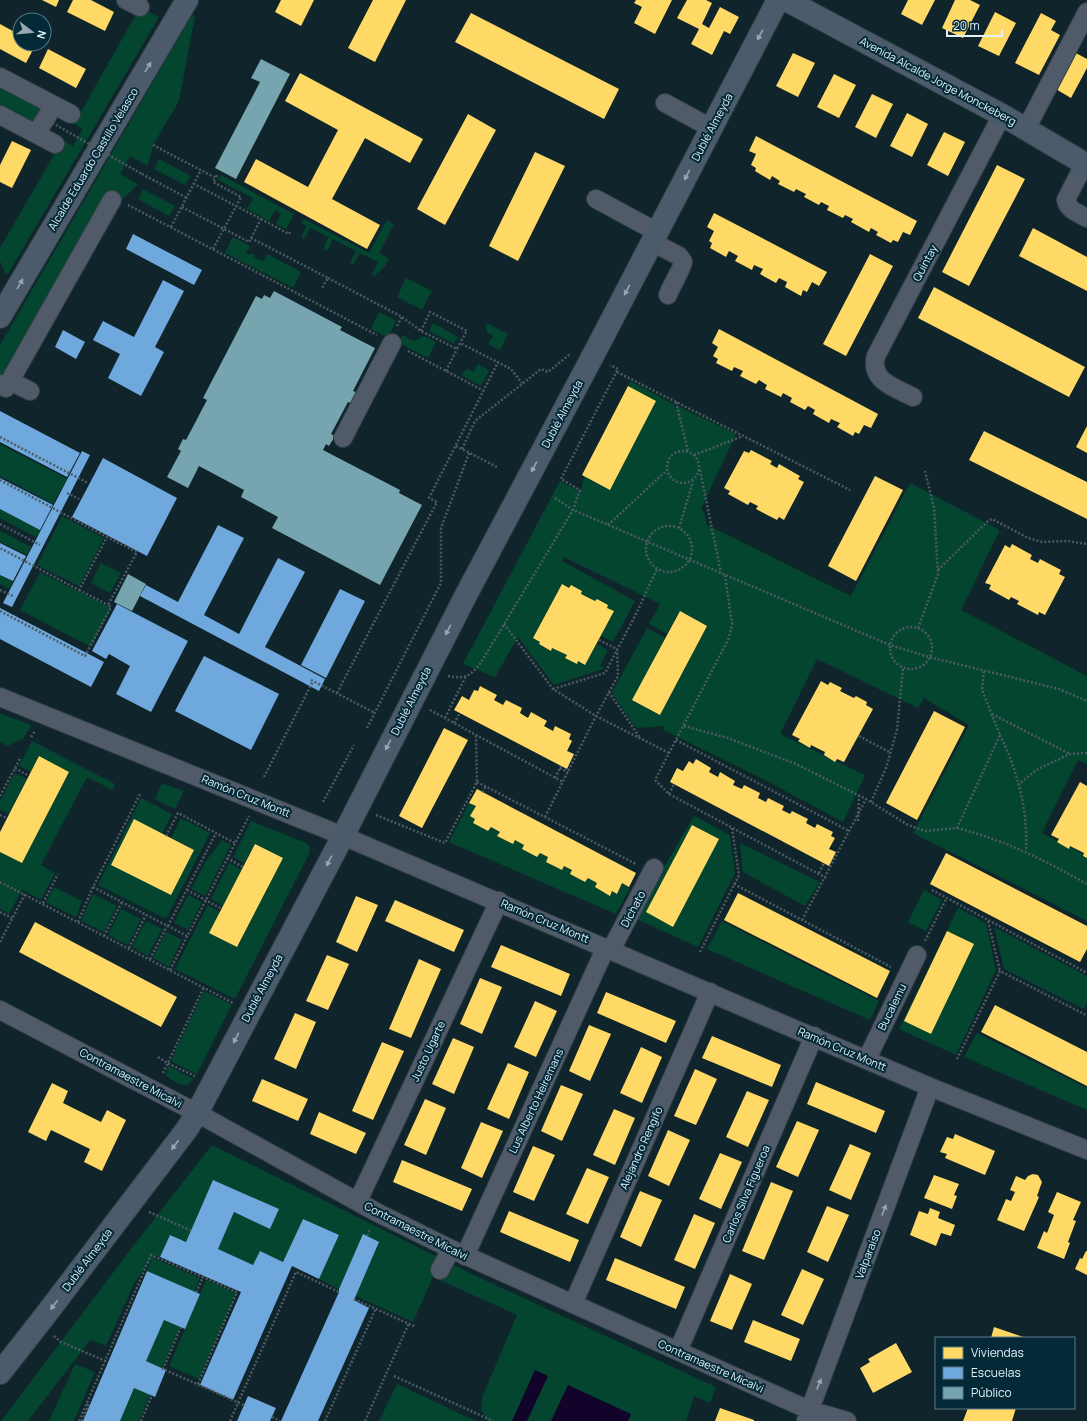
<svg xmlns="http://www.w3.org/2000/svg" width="1087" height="1421" font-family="Manrope,sans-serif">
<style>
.green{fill:#044530}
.water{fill:#12032b}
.homes{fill:#ffd966}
.schools{fill:#6fa8dc}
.public{fill:#76a5af}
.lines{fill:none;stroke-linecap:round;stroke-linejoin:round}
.minor-casing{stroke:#304046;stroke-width:20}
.major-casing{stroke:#304046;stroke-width:24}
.path{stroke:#4d5a63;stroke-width:2.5;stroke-dasharray:2 2;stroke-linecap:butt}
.minor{stroke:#515a68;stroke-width:18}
.major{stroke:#4c5b6b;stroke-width:22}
.path-bridge{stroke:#4d5a63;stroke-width:2.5;stroke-dasharray:2 2;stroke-linecap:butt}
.oneway{fill:#96a6b3}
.oneway2{fill:#98a6b2}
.labels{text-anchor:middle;stroke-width:4;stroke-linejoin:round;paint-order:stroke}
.street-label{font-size:11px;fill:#dff2fb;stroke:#042937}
</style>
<rect width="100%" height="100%" fill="#10242b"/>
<path class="green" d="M140,7L159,17L8,274L5,273L0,261V248L55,153L44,130L73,146L83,129L60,115L78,117Z
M192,15L195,16L179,101L153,145L148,166L130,156L120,174L138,184L121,201L5,378L0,375V345Z
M0,81L48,106L35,130L0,113Z
M159,159L191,176L185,185L154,169Z
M221,175L294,214L286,229L276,224L281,213L275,210L269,221L247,209L253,198L218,180Z
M143,189L175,206L169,216L138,199Z
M304,219L369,253L387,220L394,224L379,253L389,259L385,266L374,276L372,275L378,262L360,253L353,265L350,263L356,251L333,239L327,251L323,249L329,237L310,228L304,239L301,237L307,226L301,223Z
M233,237L250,246L246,253L251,255L252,253L255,255L254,257L263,261L267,254L301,272L293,288L225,253Z
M406,278L432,291L422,310L397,297Z
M379,312L396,321L388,338L371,329Z
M433,323L458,337L454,344L429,331Z
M486,323L508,334L500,350L488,344L493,336L487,332Z
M402,335L414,341L424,336L436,342L428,358L399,343Z
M478,364L489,370L481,386L461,375L467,369L474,372Z
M630,381L674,404L675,409L678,406L736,434L701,509L704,511L707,525L851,596L910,483L1000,530L961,610L1087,676V764L1078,760L1042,833L1087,856V921L913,833L969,725L924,698L918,708L817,659L780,734L865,775L843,822L759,777L663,730L664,726L638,728L635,727L612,693L647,628L665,638L633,700L660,715L707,626L679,612L667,634L649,624L660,604L564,557L562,561L635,601L613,642L601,636L614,611L607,608L608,605L597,599L595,601L581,594L582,591L571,585L569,588L562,584L533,638L540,642L539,645L551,651L552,648L567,655L565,658L576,664L578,661L585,665L597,644L608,650L600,666L604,668L603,669L554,685L518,637L495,677L463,664L560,481L581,492L584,476L610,489L656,401L628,386Z
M0,444L67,479L53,504L0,476Z
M0,509L40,530L36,537L0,518Z
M62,516L104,538L79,586L37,565Z
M0,531L31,547L27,555L0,542Z
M101,563L121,573L110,593L91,583Z
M40,572L111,608L91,647L20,610Z
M0,575L13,581L9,589L0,584Z
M0,713L31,725L23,739L7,746L0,742Z
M32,741L115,784L113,790L87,777L41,865L55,873L41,900L22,890L9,914L0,909V852L22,863L69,772L39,756L31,772L19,766Z
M15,773L27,779L9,814L0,810V801Z
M164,784L184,791L175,809L155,799L161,785Z
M141,798L172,814L162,834L134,820L112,865L171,895L194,850L171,838L181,818L210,833L166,919L98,885Z
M469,803L476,806L471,816L475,819L473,823L488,831L491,827L500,832L498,835L513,844L515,840L524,845L522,849L537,857L540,853L548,857L546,862L562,870L564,866L572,870L570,874L585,882L588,878L597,883L595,887L610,895L612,891L617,893L622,883L630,888L616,914L449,842Z
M694,816L730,835L735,873L698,947L634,918Z
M251,821L306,843L309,846L310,852L235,999L175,969L208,905L220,912L210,933L237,947L282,859L255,844L245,863L233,857Z
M222,840L231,845L205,896L191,889L206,861Z
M740,843L820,882L805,906L743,872Z
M229,863L242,870L223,906L211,899Z
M54,887L82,901L76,917L46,902Z
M924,890L942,900L926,931L908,922Z
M93,894L117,906L104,932L81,921Z
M188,895L202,902L188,930L174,923Z
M958,908L986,923L996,970L956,1055L899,1029Z
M121,909L141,919L128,945L108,935Z
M146,921L162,929L148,956L132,947Z
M722,921L879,1001L870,1020L707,949Z
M994,927L1087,976V1003L1084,1009L1004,969Z
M166,932L182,940L169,967L153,958Z
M204,991L232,1005L197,1074L171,1061Z
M977,1033L1087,1088V1110L964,1057Z
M168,1066L194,1079L187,1085C180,1086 171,1080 166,1075Z
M212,1145L474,1275L716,1387L710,1403L694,1396L686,1421H487L481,1409L483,1395L517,1315L433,1277L413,1322L355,1296L376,1250L360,1242L339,1289L319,1279L339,1236L303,1219L283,1262L260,1252L253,1265L218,1249L234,1212L270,1229L279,1209L213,1180L186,1242L170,1235L160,1257L155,1255L153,1258L200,1278L194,1292L147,1271L152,1258L135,1282L106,1346L90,1340L28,1421H1L134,1245Z
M206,1280L236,1293L199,1379L169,1366Z
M164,1320L180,1327L162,1368L146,1361Z
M75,1364L95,1372L74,1421H49Z
M397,1384L476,1421H379Z
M134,1388L150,1395L139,1421H120Z"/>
<path class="water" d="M535,1370L548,1376L527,1421H512Z
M568,1385L631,1414L628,1421H551Z"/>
<path class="homes" d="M42,0H59L56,7Z
M73,0H91L114,12L105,31L67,12Z
M281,0H314L301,26L275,12Z
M373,0H406L375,62L348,48Z
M636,0H672L655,34L634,23L642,7L634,3Z
M687,0H706L712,3L702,24L709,28L720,7L739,17L730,34L724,31L712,55L691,44L699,29L677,18Z
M908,0H935L922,25L901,14Z
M955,0H970L980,5L963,38L942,28Z
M995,12L1016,23L999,56L978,46Z
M471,13L619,89L604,119L455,42Z
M1041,13L1056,21L1051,30L1060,35L1039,75L1015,63Z
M0,24L20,35V44H36L26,63L0,49Z
M48,49L86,69L76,88L39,68Z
M1074,52L1087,59V68L1071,98L1054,88Z
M793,53L815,63L798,97L776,86Z
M300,73L423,139L410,163L365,138L332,199L380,225L367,249L244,182L256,159L308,187L338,130L285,101Z
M834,74L856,85L839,118L817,107Z
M872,94L893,104L876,138L855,127Z
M907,113L928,124L912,157L890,146Z
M468,114L496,130L445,225L417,209Z
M944,132L965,142L948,176L927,165Z
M756,136L917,221L910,235L903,232L898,242L893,240L891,243L876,235L878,232L871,228L869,232L851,222L853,219L845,215L843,218L827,210L829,206L821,202L819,205L804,197L806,194L796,189L794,192L778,184L780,181L772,176L770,180L755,171L756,168L751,165L756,154L749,151Z
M12,141L31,150L12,188L0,182V165Z
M535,152L565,166L518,261L489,246Z
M997,165L1025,179L969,286L942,272Z
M714,213L827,272L819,286L812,282L807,292L803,290L801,296L785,287L787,282L779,278L776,283L760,274L763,269L754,265L752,270L735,261L738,256L729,251L726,257L710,248L712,243L709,241L714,231L707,227Z
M1033,228L1087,257V291L1019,256Z
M870,254L893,266L846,356L823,344Z
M934,287L1085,367L1069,397L918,318Z
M719,329L878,414L871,428L864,425L859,434L855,432L853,436L837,427L840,423L831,419L829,423L813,414L815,410L808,406L805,410L790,402L792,398L783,393L781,397L765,389L767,385L759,380L756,384L740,376L743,371L734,367L732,371L716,363L718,359L713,356L718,347L712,343Z
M628,386L656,401L610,490L582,475Z
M1087,426V453L1076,447Z
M984,431L1087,482V519L969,460Z
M751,450L772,461L770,464L777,468L779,464L800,476L798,479L804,482L784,520L779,517L777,520L756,509L758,506L750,502L748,505L728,494L730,491L724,488L744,451L749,453Z
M875,476L903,490L856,581L828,566Z
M1012,544L1032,555L1030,559L1038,563L1040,559L1061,570L1059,574L1065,577L1045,615L1039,612L1038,615L1017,604L1019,601L1011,597L1009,600L989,589L991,585L985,583L1005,545L1010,548Z
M562,584L569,588L571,585L582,591L581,594L595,601L597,599L608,605L607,608L614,611L585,665L578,661L577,664L565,658L567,655L552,648L551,651L539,644L540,642L533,638Z
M680,611L707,626L660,715L632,700Z
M821,681L828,685L830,682L842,688L840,691L854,698L856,696L867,702L866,705L873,709L844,762L837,759L835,762L824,755L825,752L811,745L810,748L798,741L800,739L792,735Z
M480,686L497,695L494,700L503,705L506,700L522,708L520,713L528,718L531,712L547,721L544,726L553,731L555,726L571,734L569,739L572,741L567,751L574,754L567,769L454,710L462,696L469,700L474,690L478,691Z
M934,711L965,727L917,820L886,803Z
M444,728L468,740L422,828L399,816Z
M39,756L69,772L22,863L0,852V832Z
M696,759L711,768L709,772L718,777L720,772L735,781L733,785L742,789L744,785L760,793L758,798L766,802L768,798L784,806L782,810L790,814L792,811L808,819L806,823L815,828L817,824L833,832L831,836L835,838L829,849L836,852L829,866L670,782L677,768L683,771L689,761L693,764Z
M1080,782L1087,786V858L1083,856L1084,853L1070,846L1069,849L1057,842L1059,839L1051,835Z
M477,789L636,873L629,887L622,883L617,894L612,891L610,896L595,887L597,883L588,878L585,882L570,874L572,870L564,866L562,870L546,862L548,857L540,853L537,857L522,849L524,845L515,840L513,844L497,836L500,832L491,827L488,831L473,823L475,819L470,816L476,806L469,803Z
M134,819L194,850L171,895L111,865Z
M692,825L719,839L673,927L646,912Z
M255,844L283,858L237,947L209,933Z
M946,853L1087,926V949L1080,962L930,884Z
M738,893L890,971L877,998L724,920Z
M356,896L378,905L357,952L336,942Z
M395,900L464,930L454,952L385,921Z
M35,922L177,997L161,1027L19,952Z
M947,931L974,944L931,1034L904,1021Z
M501,945L570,974L561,996L491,967Z
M327,955L349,964L328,1010L306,1001Z
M419,959L441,969L411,1038L389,1029Z
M480,978L502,987L482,1034L460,1024Z
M606,992L676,1021L666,1043L597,1013Z
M535,1001L557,1011L536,1057L514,1047Z
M995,1005L1087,1052V1086L981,1032Z
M295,1013L316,1022L296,1069L274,1059Z
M589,1025L611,1034L590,1081L569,1071Z
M712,1036L781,1065L772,1087L702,1058Z
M453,1038L474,1047L454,1094L432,1084Z
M382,1042L404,1051L373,1120L352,1111Z
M641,1047L662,1057L642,1103L620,1093Z
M508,1063L529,1072L509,1119L487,1109Z
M695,1069L717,1079L696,1125L674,1116Z
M262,1079L308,1099L298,1121L252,1101Z
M816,1082L885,1111L876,1133L807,1104Z
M52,1083L68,1091L63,1103L101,1122L107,1110L126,1120L102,1171L84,1162L90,1149L51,1130L46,1141L28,1132Z
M561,1085L583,1094L562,1141L541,1131Z
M747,1091L769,1100L748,1147L726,1137Z
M425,1099L446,1108L426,1155L404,1145Z
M614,1109L635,1118L615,1165L593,1155Z
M319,1112L366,1133L356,1154L310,1134Z
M797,1121L819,1130L798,1177L776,1167Z
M481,1122L503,1131L482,1178L461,1168Z
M668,1130L690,1140L669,1186L648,1176Z
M955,1134L995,1151L985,1175L945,1158L947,1154L940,1152L947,1137L953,1139Z
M850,1144L871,1153L851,1200L829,1190Z
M533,1146L555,1155L534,1201L513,1192Z
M720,1153L742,1162L721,1209L699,1199Z
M402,1160L472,1189L462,1211L393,1182Z
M587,1168L609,1177L588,1224L566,1214Z
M1033,1174L1038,1175L1042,1182L1037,1196L1039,1197L1024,1231L997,1220L1006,1199L1011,1201L1015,1192L1010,1190L1016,1176L1025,1180L1028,1176Z
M934,1175L959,1184L954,1195L957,1196L952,1209L924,1198Z
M771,1182L793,1191L764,1260L742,1251Z
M640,1191L662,1200L641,1247L620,1237Z
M1057,1192L1081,1202L1073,1220L1076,1221L1068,1242L1070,1243L1064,1259L1037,1248L1044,1231L1047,1233L1054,1215L1048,1212Z
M827,1206L849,1215L828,1262L807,1252Z
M930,1208L940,1212L938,1218L955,1225L951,1236L941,1233L936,1246L910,1235L919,1211L928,1214Z
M509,1211L579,1240L570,1262L500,1232Z
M694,1214L715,1223L695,1269L674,1260Z
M1086,1251H1087V1275L1075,1269L1080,1258L1082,1259Z
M615,1258L685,1287L676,1309L606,1280Z
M802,1269L824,1279L803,1325L781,1315Z
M730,1274L752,1284L732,1330L710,1321Z
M753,1320L800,1339L791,1361L744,1342Z
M994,1327L1026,1338H991Z
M896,1343L912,1372L873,1393L860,1368L870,1362L868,1359Z
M720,1408L754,1420V1421H715Z
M968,1408H1016L1012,1421H963Z"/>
<path class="schools" d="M133,234L202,270L194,285L126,249Z
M163,280L184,291L155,347L164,352L141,396L108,378L120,354L93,340L103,321L134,337Z
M63,330L85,342L76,359L55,347Z
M0,411L80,453L67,477L0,442Z
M82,451L90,455L12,607L3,603Z
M103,458L177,498L147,556L72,517Z
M0,478L53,505L40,530L0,509Z
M218,525L244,538L204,615L239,634L278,558L305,572L265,647L325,679L319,691L140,596L146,585L178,602Z
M0,543L26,556L13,581L0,575Z
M340,589L365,601L326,678L301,665Z
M117,604L188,641L151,712L116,694L130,666L109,654L106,659L92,651Z
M0,608L104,662L91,687L0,639Z
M204,656L279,694L251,750L175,711Z
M213,1180L279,1209L270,1229L234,1212L218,1249L253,1265L260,1251L283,1262L303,1219L339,1235L319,1279L292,1266L233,1400L200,1385L241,1292L160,1257L170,1235L186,1242Z
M363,1234L379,1242L354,1300L369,1308L318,1421H281L339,1292V1289Z
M147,1271L200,1294L185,1329L164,1320L146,1361L166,1370L155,1397L134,1388L120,1421H83Z
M248,1396L276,1408L270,1421H237Z"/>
<path class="public" d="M261,59L290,74L236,179L215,168L260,82L251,78Z
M274,291L342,327L340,330L375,348L353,391L356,392L351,403L348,402L331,434L335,436L329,446L326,444L323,450L400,490L399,493L422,505L380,585L272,528L278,517L241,497L244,490L199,466L188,488L167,477L181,451L178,449L183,439L186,440L207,400L203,398L256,296L262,299L264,295L270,298Z
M128,574L146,584L132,611L114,602Z"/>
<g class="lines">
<g class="minor-casing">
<path id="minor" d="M126,0L140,7
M0,77L71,114
M665,103L711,128
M0,115L55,144
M1026,129L1087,12
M36,134L54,105
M1084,164L1066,200C1068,210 1078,213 1087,218
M596,199L657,232
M652,242L679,256C681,258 682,259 683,262C683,267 670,288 668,295
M10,381L30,391
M0,384L6,388L112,200
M913,397C896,388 869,381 876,356L1002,115
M343,438L392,343
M0,697L343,836L930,1087L1087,1150
M611,950L654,868
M0,1010L197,1113L378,1213L451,1249L809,1410L847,1421
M867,1059L917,955
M358,1201L499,901
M465,1256L606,947
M440,1270L451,1249
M573,1304L710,992
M678,1351L814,1036
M806,1420L930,1087"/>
</g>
<g class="major-casing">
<path id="major" d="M786,0L1002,115L1087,165
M0,317L187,0
M0,1373L44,1317L187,1129L197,1113L343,836L466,595L598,346L778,0"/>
</g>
<path class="path" d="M153,145L216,178L217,174
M142,174L187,198
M128,205L377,335
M182,207L249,242L261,219L194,184
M261,219L289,234L290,232
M171,227L201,170
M251,238L328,278L322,288
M213,249L241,197L213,182L216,178
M328,278L402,317L421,331L457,349L460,343L511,369L522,383
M397,326L402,317
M421,331L430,312L467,331L460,343
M408,351L484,391
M446,371L457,349
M617,372L850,490
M676,402L688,451
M0,437L88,483
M456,446L497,467
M462,449L475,421L541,369L548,372L570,354
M667 467a16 16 0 1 1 32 0a16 16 0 1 1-32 0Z
M694,455L743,436
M700,470L721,573
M0,480L107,537L79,590L0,548
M67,493L79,499
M555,498L573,510L890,645L929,657L1059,689L1087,701
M0,524L40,545
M608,525L667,470
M646 549a23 23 0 1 1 46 0a23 23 0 1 1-46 0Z
M679,528L693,481
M938,570L988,521L992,519L1028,538L1042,542L1068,541L1087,544
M725,575L732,624L729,638L655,780L669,794L828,879
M0,590L13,596
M79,590L108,605
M0,611L85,656L111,607L108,605L137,552L107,537
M504,624L553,689L596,716L669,753
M890 648a21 21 0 1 1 42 0a21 21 0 1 1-42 0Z
M918,628L938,574L934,508L925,471
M448,676C465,679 469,677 480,664L573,510L580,490L561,479L618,369L610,365
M311,680L375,713
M553,689L605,673L635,616L657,569
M609,692L640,738
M337,693L437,502L429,498L498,362
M430,710L563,782
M992,714L1070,754
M445,718L466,676
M454,723L460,713
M684,726L728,738L796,764L866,799L908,825L925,831L957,828L1000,735L982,690L984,671
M367,728L441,583V528L469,453
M1000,735C1018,771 1028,812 1026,851
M859,736L891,753
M31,737L35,731
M676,740L849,831
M15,768L29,776
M560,768L568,772
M264,777L313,681
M555,778L561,766
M477,782L636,864
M1018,785L1036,770L1070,754L1087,753
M482,792L486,786
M669,794L674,784
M0,796L21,757
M323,802L354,745
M871,802L886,768L897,730L903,668
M0,815L7,818
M376,815L445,843L477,782L476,735
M545,817L596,716L618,676L617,649L599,640
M858,821L859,795
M957,828C1007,841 1042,859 1087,884
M166,836L178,813L235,843
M227,858L243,867
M819,873L824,863
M0,882L233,1003
M734,884L891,967
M93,887L187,936
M187,890L222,909
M932,890L1087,973
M43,903L58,874
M0,912L12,918
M802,920L866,799
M988,921L1000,971
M78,922L93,887L140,794
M168,926L216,833
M104,936L122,902
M925,941L946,899
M0,942L25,894
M129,948L146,915
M700,952L739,875L732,828
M150,959L167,926
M170,970L249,816
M158,1057L167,1063L195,1076
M957,1059L1000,971L1086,1015
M163,1073L204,987
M149,1212L192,1231
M367,1236L370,1229
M354,1299L416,1327
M181,1327L163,1369L244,1405
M54,1336L61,1342L108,1362
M394,1376L493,1421
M198,1384L237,1292L203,1277
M272,1417L280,1421
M79,1421L151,1255L203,1277L196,1293
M82,1421L89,1403L87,1402
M141,1421L152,1395
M230,1421L296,1272L339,1292
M325,1421L376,1308
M365,1421L409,1323"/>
<use href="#minor" class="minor"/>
<use href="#major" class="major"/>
<path class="path-bridge" d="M49,121L142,174"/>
</g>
<defs><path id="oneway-solid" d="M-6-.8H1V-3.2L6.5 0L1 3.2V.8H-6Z"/></defs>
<g class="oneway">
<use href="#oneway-solid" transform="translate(760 35) rotate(118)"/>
<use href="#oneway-solid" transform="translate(148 67) rotate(-59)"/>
<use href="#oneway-solid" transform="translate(687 175) rotate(117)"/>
<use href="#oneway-solid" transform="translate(20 284) rotate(-60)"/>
<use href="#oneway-solid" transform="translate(627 290) rotate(118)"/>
<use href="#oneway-solid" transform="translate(534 467) rotate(118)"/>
<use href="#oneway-solid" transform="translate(448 630) rotate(117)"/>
<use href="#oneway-solid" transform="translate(388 745) rotate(117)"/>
<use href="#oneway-solid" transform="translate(329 861) rotate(118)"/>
<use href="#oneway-solid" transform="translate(236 1038) rotate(118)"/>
<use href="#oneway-solid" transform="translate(175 1145) rotate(127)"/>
<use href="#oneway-solid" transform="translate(54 1305) rotate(127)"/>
</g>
<g class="oneway2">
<use href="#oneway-solid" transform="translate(884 1210) rotate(-69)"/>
<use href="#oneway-solid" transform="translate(819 1384) rotate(-69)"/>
</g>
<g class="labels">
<g class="street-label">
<text transform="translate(938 81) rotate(28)" y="4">Avenida Alcalde Jorge Monckeberg</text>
<text transform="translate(712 127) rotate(-62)" y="4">Dublé Almeyda</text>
<text transform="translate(93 159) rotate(-59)" y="4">Alcalde Eduardo Castillo Velasco</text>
<text transform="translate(925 263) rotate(-62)" y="4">Quintay</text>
<text transform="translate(562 414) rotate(-62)" y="4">Dublé Almeyda</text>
<text transform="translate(411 701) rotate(-63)" y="4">Dublé Almeyda</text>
<text transform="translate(246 796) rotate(22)" y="4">Ramón Cruz Montt</text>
<text transform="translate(633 909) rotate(-62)" y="4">Dichato</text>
<text transform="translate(545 921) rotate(23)" y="4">Ramón Cruz Montt</text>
<text transform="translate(262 988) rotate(-62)" y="4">Dublé Almeyda</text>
<text transform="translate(892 1007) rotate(-64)" y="4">Bucalemu</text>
<text transform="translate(842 1049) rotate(23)" y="4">Ramón Cruz Montt</text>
<text transform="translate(428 1051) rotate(-65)" y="4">Justo Ugarte</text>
<text transform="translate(131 1078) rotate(28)" y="4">Contramaestre Micalvi</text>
<text transform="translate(536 1101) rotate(-65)" y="4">Lus Alberto Heiremans</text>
<text transform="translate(641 1148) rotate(-66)" y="4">Alejandro Rengifo</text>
<text transform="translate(746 1194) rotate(-67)" y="4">Carlos Silva Figueroa</text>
<text transform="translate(416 1231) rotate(27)" y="4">Contramaestre Micalvi</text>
<text transform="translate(868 1254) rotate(-69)" y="4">Valparaíso</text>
<text transform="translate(87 1260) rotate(-53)" y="4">Dublé Almeyda</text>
<text transform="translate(711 1366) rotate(24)" y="4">Contramaestre Micalvi</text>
</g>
</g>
<rect x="935" y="1337" width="140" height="72" fill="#042937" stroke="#5c7985"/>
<rect x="943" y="1347" width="20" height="12" fill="#ffd966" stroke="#5c7985"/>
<text x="971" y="1357" font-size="12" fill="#dff2fb">Viviendas</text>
<rect x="943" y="1367" width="20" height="12" fill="#6fa8dc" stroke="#5c7985"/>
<text x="971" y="1377" font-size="12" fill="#dff2fb">Escuelas</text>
<rect x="943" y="1387" width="20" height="12" fill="#76a5af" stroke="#5c7985"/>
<text x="971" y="1397" font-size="12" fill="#dff2fb">Público</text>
<g transform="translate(32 32) rotate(106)"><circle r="19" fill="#042937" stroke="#5c7985"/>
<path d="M0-3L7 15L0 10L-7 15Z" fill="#97aab2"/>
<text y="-6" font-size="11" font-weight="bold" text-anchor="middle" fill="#dff2fb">N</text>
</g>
<path d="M947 30v6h55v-6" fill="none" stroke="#dff2fb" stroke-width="2"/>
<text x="953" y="30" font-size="12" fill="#dff2fb" stroke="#042937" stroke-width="3" paint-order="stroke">20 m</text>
</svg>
